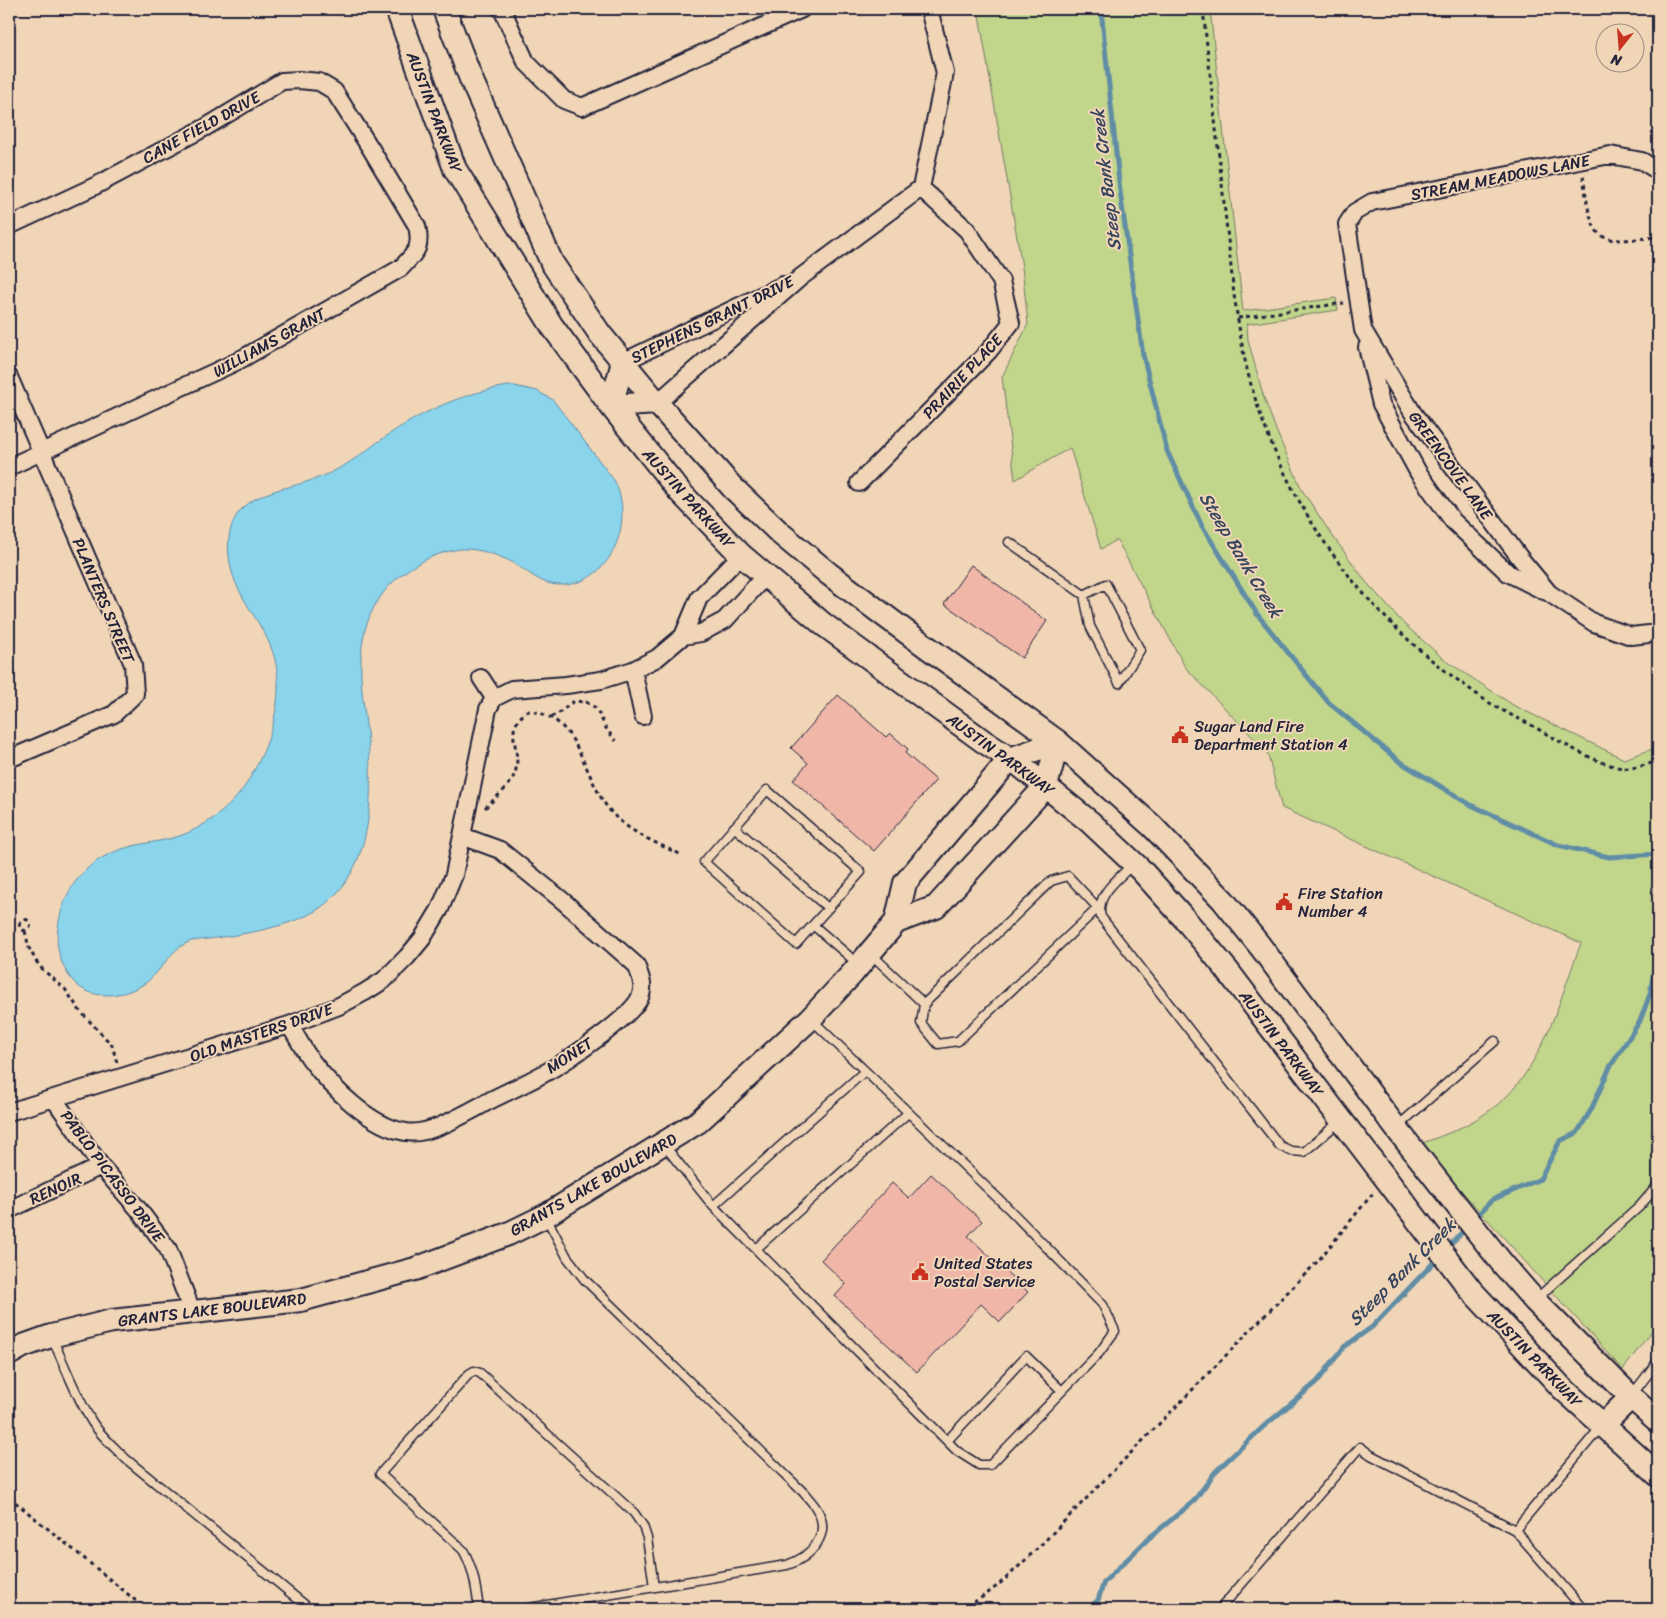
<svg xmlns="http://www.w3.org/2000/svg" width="1667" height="1618" font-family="Sriracha,sans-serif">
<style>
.green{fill:#c1d58b;stroke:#727c63}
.water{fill:#8ad4ec;stroke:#608da5}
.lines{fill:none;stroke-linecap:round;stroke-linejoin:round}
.stream{stroke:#608da5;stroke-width:5}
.building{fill:#f0b7a9;stroke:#22223b}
.lane-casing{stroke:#22223b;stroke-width:11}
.street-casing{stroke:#22223b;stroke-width:20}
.secondary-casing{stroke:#22223b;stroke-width:26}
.path{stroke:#22223b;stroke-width:3;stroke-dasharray:4 4;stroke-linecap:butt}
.lane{stroke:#f1d5b7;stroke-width:8}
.street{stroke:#f1d5b7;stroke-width:16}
.secondary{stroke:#f1d5b7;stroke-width:22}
.labels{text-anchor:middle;stroke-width:4;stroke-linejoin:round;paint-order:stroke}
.street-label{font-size:16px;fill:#22223b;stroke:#f1d5b7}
.poi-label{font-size:16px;fill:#22223b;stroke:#f1d5b7;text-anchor:start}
.water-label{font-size:18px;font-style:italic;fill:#37465e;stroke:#f1d5b7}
</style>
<rect width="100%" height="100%" fill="#f1d5b7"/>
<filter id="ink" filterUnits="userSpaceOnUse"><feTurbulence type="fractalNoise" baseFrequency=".02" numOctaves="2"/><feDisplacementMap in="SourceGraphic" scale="10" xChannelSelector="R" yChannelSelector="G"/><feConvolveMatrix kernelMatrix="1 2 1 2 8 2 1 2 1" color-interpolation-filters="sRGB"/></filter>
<g filter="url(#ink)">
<path class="green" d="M978,9H1210L1243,311L1336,298L1338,310L1247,324L1248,340L1264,398L1278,435L1302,490L1329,531L1367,583L1404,624L1445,660L1513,705L1624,759L1658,747V1322L1623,1370L1419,1144C1450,1134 1482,1120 1506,1097C1545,1059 1562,993 1581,943L1282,808L1267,752L1185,667L1117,540L1101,549L1070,448L1015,480L1002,377L1028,324L1022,267Z"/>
<path class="water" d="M508,386H515L537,391L553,400L614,480C636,521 611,587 558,585C539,584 528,571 512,562C497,555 478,548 461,549C433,552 401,570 384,592C353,631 360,678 366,724C374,785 377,868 320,908C290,929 228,937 191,941C172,949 170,958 157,972C145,987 126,995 106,995C93,995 82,991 73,981C61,967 55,947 58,928C63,886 89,857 129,847C148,842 167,841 185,834C213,822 237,802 251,776C269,746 282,705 277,670C272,634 248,613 235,581C226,558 224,524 244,507C262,491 284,489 306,482C320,478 333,472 345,465C360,456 373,445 388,435C425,410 464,393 508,386Z"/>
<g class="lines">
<path class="stream" d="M1101,9L1120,191L1143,355L1167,451L1202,526L1257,614L1328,702L1399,761L1469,804L1558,845L1609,857L1658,854
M1474,1219L1492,1200L1540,1179L1560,1141L1577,1133L1591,1110L1610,1067L1640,1021L1650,994L1658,947
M1447,1248L1467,1227
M1088,1609L1098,1600L1104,1582L1149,1538L1193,1502L1216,1471L1263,1427L1317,1382L1344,1347L1372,1327L1438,1258"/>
</g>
<path class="building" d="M971,565L1047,621L1022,658L944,604Z
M838,695L886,737L890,733L908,749L905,753L936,780L874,851L793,780L808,763L791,748Z
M931,1174L982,1221L968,1236L1028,1292L1000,1322L981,1304L917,1372L835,1296L846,1284L821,1260L892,1183L909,1198Z"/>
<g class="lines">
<g class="lane-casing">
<path id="lane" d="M1009,542L1084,595L1106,584L1140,650L1119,683L1090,626L1084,595
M734,827L828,908
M1132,865C1118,879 1095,895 1101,917L1280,1146L1291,1151L1304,1152L1340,1121
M1068,876L1098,908L958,1041L938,1044L921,1023L924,1004L1051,881Z
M813,925L861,872L767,790L704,862L796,944L813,925L858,964
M871,954L924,1004
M1398,1126L1495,1041
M664,1145L713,1206L957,1451L979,1465H990L1099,1353L1115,1331L1103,1305L1007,1207L812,1020
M713,1206L865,1071
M756,1249L908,1113
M1536,1299L1639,1207L1658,1185
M52,1338C65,1366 76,1396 92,1422C101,1436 114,1447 126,1459L310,1609
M1632,1395L1658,1361
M947,1441L1026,1356L1062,1391
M1515,1530L1600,1428
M479,1609C476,1588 474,1569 463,1550L380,1474L469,1374L474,1371L480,1373L634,1513L643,1526L647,1538L654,1587
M523,1609L787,1565C811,1557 833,1534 816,1508C813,1503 808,1498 804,1493L585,1280L567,1257L546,1217
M1220,1609L1360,1447L1371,1455L1515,1530L1583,1609"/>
</g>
<g class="street-casing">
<path id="street" d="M502,9L526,62L564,100L582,107L802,9
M1658,171L1642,161L1610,155L1372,202L1355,212L1347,224L1363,330L1413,413L1520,558L1549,593L1594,623L1631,636L1658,633
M9,226L95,186L206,127L282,81L299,80L319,82L334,91L371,149L417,226C422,248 416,252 401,268L238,361L9,467
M1367,347L1381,404L1418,472L1453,521L1508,573L1544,591
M623,362L783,285
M9,377L133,664L135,694L114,714L9,759
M657,403L801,277L921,188L945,73L929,9
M859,483L988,352L1011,323L1001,281L967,230L921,188
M683,636L699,598L741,555
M633,670L643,716
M481,678L494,698
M289,1025C297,1036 303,1050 311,1060C332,1088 371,1127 406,1132C417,1134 430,1130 440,1126C457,1119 474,1109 491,1100C519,1086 549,1073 574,1055C593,1042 626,1019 638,1001C646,989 641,977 636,965L563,901L500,850L462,836
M54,1099L101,1166L139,1210L168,1249L192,1311
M9,1112L289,1025L339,1006L365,992L384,980L407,957L422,939L440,909L454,875L488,709L494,698L512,689L566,685L601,680L633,670L657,658L683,636L701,633L725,620L765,576
M9,1210L101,1166"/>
</g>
<g class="secondary-casing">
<path id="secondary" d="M397,9L455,169L552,326L611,406L680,492L741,555L823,624L983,741L1018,764L1090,822L1141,870L1184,918L1227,970L1470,1289L1562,1388L1658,1475
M444,9L471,79L552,263L600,334L657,403L733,488L781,534L829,574L905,631L1058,742L1152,826L1223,900L1260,946L1396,1128L1502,1263L1534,1300L1631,1397L1658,1421
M623,362L611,406L657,403
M896,922L936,907L1046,786L1058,742
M9,1354L23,1346L51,1336L112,1321L301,1300L415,1269L508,1234L545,1216L698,1122L810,1019L851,975L896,922L905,883L1010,759L1058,742
M1602,1426L1631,1397"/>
</g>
<path class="path" d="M1203,9L1234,295C1239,326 1243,358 1252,388C1286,505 1360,610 1459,681C1470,689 1481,698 1493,705C1506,713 1520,719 1533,726C1555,739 1601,767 1625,768C1636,769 1648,764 1658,761
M1583,176C1586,192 1588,231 1604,237C1616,243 1644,238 1658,237
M1238,318L1344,303
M551,717L559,713L574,701L586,702L596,708L607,730L616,741
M485,808C496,797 513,785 516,769C521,744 502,732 527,711C582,714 582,781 613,814C629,832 660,845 682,855
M19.5 925a5.5 5.5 0 1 1 11 0a5.5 5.5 0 1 1-11 0Z
M25,931L29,948L36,961L43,970L65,989L80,1011L112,1045L117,1063
M9,1497L146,1609
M959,1609C991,1597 1015,1569 1040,1546L1318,1261L1373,1193"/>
<use href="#lane" class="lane"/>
<use href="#street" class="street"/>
<use href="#secondary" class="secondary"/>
</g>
</g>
<defs>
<g id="civic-bare" transform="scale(1.35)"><path d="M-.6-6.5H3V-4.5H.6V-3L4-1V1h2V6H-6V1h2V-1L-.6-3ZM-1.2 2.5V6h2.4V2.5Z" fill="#c8321e" stroke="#f1d5b7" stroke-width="2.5" paint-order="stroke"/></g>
</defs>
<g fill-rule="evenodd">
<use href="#civic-bare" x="1180" y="735"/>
<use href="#civic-bare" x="1284" y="902"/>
<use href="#civic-bare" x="920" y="1272"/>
</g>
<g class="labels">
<g class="street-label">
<text transform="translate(435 112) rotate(69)" y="6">AUSTIN PARKWAY</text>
<text transform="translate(201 127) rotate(-29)" y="6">CANE FIELD DRIVE</text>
<text transform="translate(1500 177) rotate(-11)" y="6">STREAM MEADOWS LANE</text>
<text transform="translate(712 319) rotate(-26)" y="6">STEPHENS GRANT DRIVE</text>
<text transform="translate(269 342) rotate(-29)" y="6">WILLIAMS GRANT</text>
<text transform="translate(962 376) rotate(-47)" y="6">PRAIRIE PLACE</text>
<text transform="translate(1451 465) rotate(54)" y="6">GREENCOVE LANE</text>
<text transform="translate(689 498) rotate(48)" y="6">AUSTIN PARKWAY</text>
<text transform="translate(104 600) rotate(67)" y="6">PLANTERS STREET</text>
<text transform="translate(1001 754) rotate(36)" y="6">AUSTIN PARKWAY</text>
<text transform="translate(261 1032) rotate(-19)" y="6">OLD MASTERS DRIVE</text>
<text transform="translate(1282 1043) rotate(53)" y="6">AUSTIN PARKWAY</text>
<text transform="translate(569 1055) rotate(-33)" y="6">MONET</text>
<text transform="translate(113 1176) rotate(53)" y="6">PABLO PICASSO DRIVE</text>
<text transform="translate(593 1184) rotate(-30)" y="6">GRANTS LAKE BOULEVARD</text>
<text transform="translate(55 1188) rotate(-25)" y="6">RENOIR</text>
<text transform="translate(212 1309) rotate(-7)" y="6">GRANTS LAKE BOULEVARD</text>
<text transform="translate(1535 1358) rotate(46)" y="6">AUSTIN PARKWAY</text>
</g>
<g class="poi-label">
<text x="1194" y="732">Sugar Land Fire<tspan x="1194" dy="18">Department Station 4</tspan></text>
<text x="1298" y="899">Fire Station<tspan x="1298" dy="18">Number 4</tspan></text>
<text x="934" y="1269">United States<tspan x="934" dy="18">Postal Service</tspan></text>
</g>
<g class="water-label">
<text transform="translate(1106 180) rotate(-97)" y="6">Steep Bank Creek</text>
<text transform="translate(1241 555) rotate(59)" y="6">Steep Bank Creek</text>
<text transform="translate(1402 1272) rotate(-45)" y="6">Steep Bank Creek</text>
</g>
</g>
<rect width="1667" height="1618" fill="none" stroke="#f1d5b7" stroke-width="30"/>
<rect x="15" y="15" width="1637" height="1588" fill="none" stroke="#22223b" stroke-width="2" filter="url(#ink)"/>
<g transform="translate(1620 48) rotate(197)"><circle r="24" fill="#f1d5b7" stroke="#9e8d85"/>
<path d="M0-4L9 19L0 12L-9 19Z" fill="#c8321e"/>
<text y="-8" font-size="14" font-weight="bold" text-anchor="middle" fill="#22223b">N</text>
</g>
</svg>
